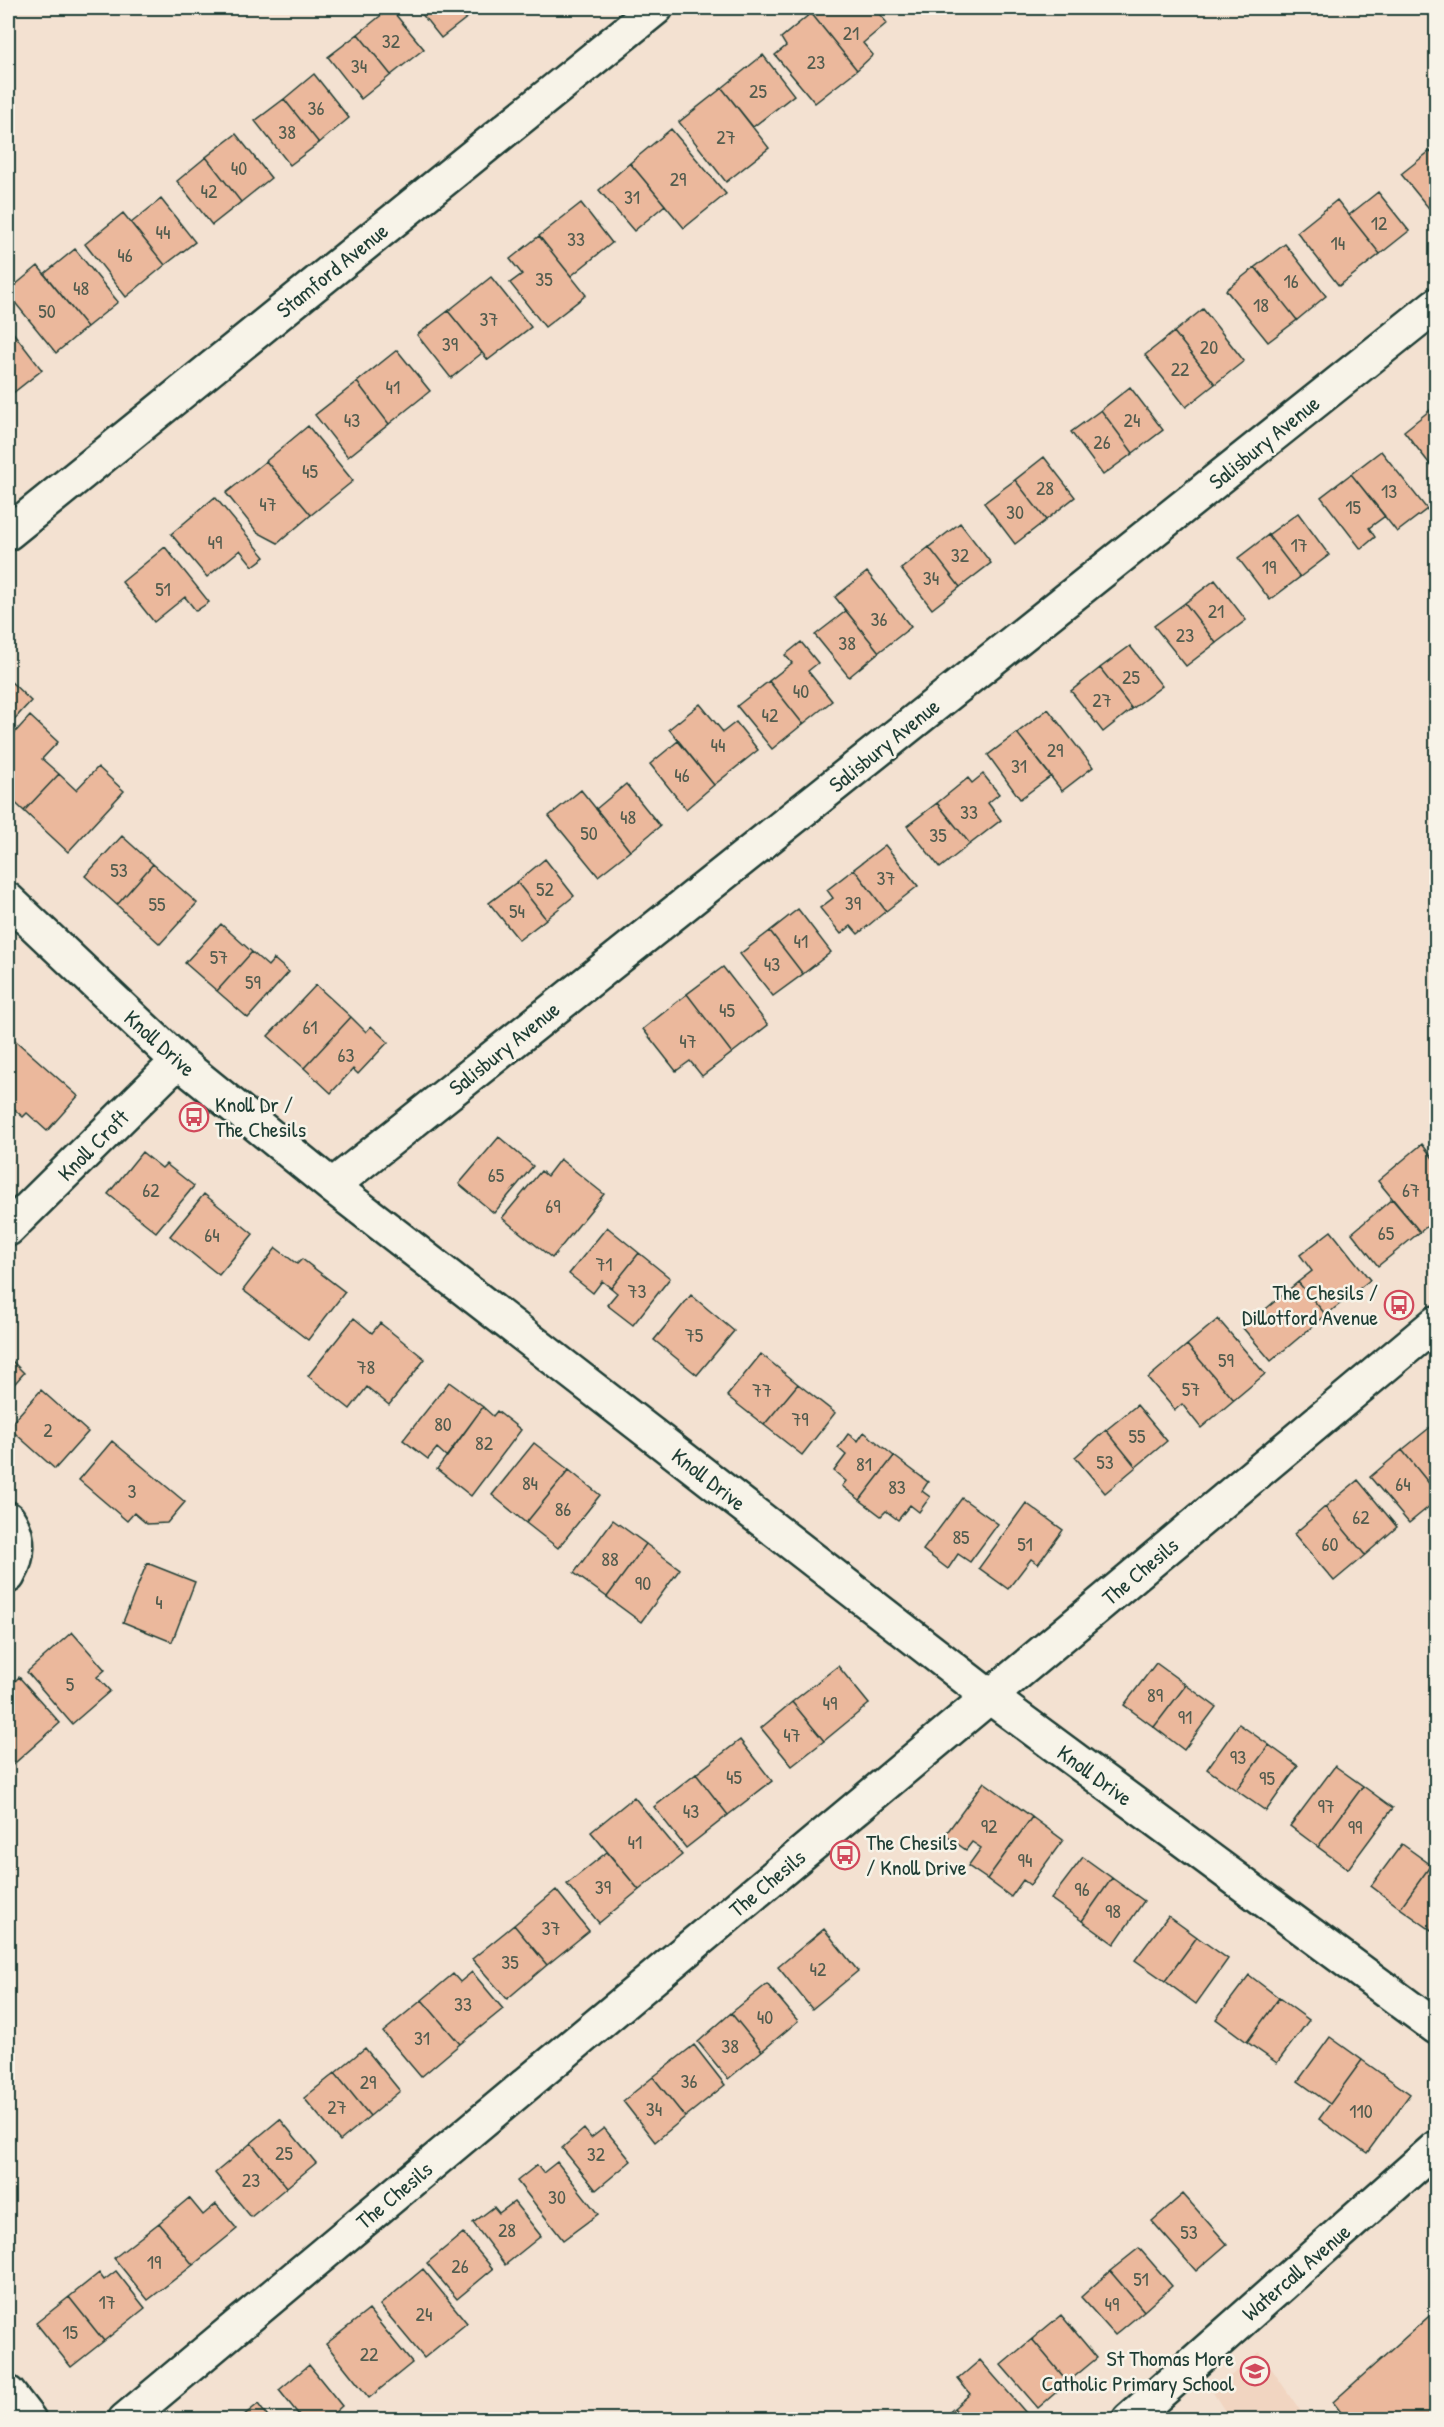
<svg xmlns="http://www.w3.org/2000/svg" width="1444" height="2427" font-family="'Patrick Hand',sans-serif">
<style>
.built{fill:#f1d5c1}
.building{fill:#ebb89c;stroke:#1f3d34;stroke-width:1.5}
.lines{fill:none;stroke-linecap:round;stroke-linejoin:round}
.street-casing{stroke:#1f3d34;stroke-width:38}
.secondary-casing{stroke:#1f3d34;stroke-width:38}
.street{stroke:#f7f3e8;stroke-width:33}
.secondary{stroke:#f7f3e8;stroke-width:33}
.labels{text-anchor:middle;stroke-width:5;stroke-linejoin:round;paint-order:stroke}
.number-label{font-size:20px;fill:#525c4e}
.street-label{font-size:22px;fill:#1f3d34;stroke:#f7f3e8}
.poi-label{font-size:22px;fill:#1f3d34;stroke:#f7f3e8;text-anchor:start}
</style>
<rect width="100%" height="100%" fill="#f3e1d1"/>
<filter id="ink" filterUnits="userSpaceOnUse"><feTurbulence type="fractalNoise" baseFrequency=".0167" numOctaves="2"/><feDisplacementMap in="SourceGraphic" scale="12" xChannelSelector="R" yChannelSelector="G"/><feConvolveMatrix kernelMatrix="1 2 1 2 8 2 1 2 1" color-interpolation-filters="sRGB"/></filter>
<g filter="url(#ink)">
<path class="built" d="M1260,2352L1306,2419H1230L1212,2391Z"/>
<path class="building" d="M390,8L424,49L391,75L358,34Z
M417,8H468L473,13L441,38Z
M818,8H874L887,23L863,43L873,55L857,70L811,13Z
M811,13L857,70L815,103L775,55L786,46L781,38Z
M358,34L391,75L361,99L328,57Z
M763,55L794,95L753,127L722,88Z
M314,74L349,118L319,143L284,99Z
M722,88L769,148L726,182L679,122Z
M284,99L319,143L290,165L255,121Z
M671,129L726,194L684,228L630,163Z
M236,134L271,178L241,202L206,157Z
M1430,151L1436,159V209L1432,212L1401,174Z
M206,157L241,202L212,225L177,181Z
M630,163L665,205L634,231L599,190Z
M1378,192L1409,231L1380,254L1349,215Z
M161,199L195,242L165,265L131,223Z
M1337,200L1380,254L1339,286L1297,232Z
M581,203L612,243L571,276L539,236Z
M123,213L165,265L126,297L85,244Z
M539,236L586,295L545,327L510,283L522,274L510,259Z
M1285,244L1326,296L1297,320L1255,267Z
M75,249L118,302L87,327L44,274Z
M38,266L87,327L56,353L8,294V291Z
M1255,267L1297,320L1268,342L1226,290Z
M491,277L531,327L488,360L448,311Z
M1203,309L1244,361L1215,384L1174,332Z
M448,311L482,353L451,378L417,335Z
M8,326L42,370L13,393L8,387Z
M1174,332L1215,384L1186,407L1145,355Z
M397,350L430,391L389,424L357,382Z
M357,382L389,424L348,457L315,415Z
M1130,387L1163,430L1133,453L1101,410Z
M1434,407L1436,410V472L1404,431Z
M1101,410L1133,453L1103,475L1071,432Z
M308,426L353,481L311,515L266,461Z
M1381,451L1427,509L1397,532L1351,474Z
M1044,457L1075,497L1046,520L1015,480Z
M266,461L311,515L278,543L257,532L226,493Z
M1351,474L1385,516L1369,528L1375,537L1361,549L1321,497Z
M1015,480L1046,520L1015,544L984,503Z
M215,497L265,557L253,566L240,550L207,577L171,534Z
M1298,513L1329,555L1300,577L1268,535Z
M960,523L991,563L960,587L929,547Z
M1268,535L1300,577L1270,600L1238,558Z
M165,547L209,602L196,611L185,597L154,622L122,582Z
M929,547L960,587L932,609L901,569Z
M867,572L911,627L879,652L835,597Z
M1215,580L1246,620L1216,643L1185,603Z
M1185,603L1216,643L1186,666L1154,626Z
M846,611L879,652L849,677L815,635Z
M801,642L818,663L808,671L832,701L803,724L769,681L792,663L785,655Z
M1130,646L1162,686L1132,709L1100,668Z
M1100,668L1132,709L1103,732L1071,691Z
M8,679L31,701L8,726Z
M769,681L803,724L772,749L737,706Z
M700,704L723,732L736,722L758,750L714,785L669,729Z
M1048,709L1093,767L1062,791L1017,733Z
M30,716L58,742L42,759L59,774L24,811L8,796V740Z
M1017,733L1051,776L1020,799L988,755Z
M678,741L714,785L686,809L650,764Z
M98,767L124,791L68,852L24,811L59,774L76,790Z
M983,774L999,794L988,803L1001,820L970,844L937,803L968,778L972,783Z
M626,784L660,826L630,851L596,809Z
M581,790L630,851L598,876L549,816Z
M937,803L970,844L940,868L907,826Z
M122,836L153,864L117,905L85,876Z
M885,845L918,886L886,911L854,869Z
M545,859L574,896L546,919L517,882Z
M153,864L197,903L160,944L117,905Z
M854,869L886,911L858,934L851,926L841,934L820,908L833,898L827,890Z
M517,882L546,919L519,940L489,903Z
M798,909L831,952L803,974L770,931Z
M221,924L252,952L217,991L185,963Z
M770,931L803,974L773,996L740,954Z
M252,952L268,966L274,959L289,972L248,1018L217,991Z
M723,967L768,1025L732,1053L687,994Z
M316,985L351,1017L304,1068L268,1036Z
M687,994L732,1053L702,1076L690,1061L676,1071L643,1029Z
M351,1017L366,1032L371,1026L388,1042L358,1074L353,1069L331,1093L304,1068Z
M8,1034L78,1096L47,1131L27,1113L23,1117L8,1104Z
M499,1137L533,1166L494,1213L459,1184Z
M1422,1144L1436,1162V1219L1420,1232L1378,1181Z
M142,1152L162,1168L166,1164L194,1186L156,1232L108,1194Z
M560,1159L604,1194L552,1258L502,1218L541,1171L547,1176Z
M204,1194L253,1234L219,1275L170,1236Z
M1392,1199L1420,1232L1378,1266L1352,1233Z
M607,1227L639,1253L611,1288L602,1281L593,1293L569,1274Z
M1331,1231L1370,1280L1326,1315L1298,1282L1312,1271L1300,1255Z
M276,1248L297,1264L302,1259L345,1292L308,1340L243,1290Z
M639,1253L670,1278L633,1325L607,1305L617,1293L611,1288Z
M1298,1282L1326,1315L1271,1361L1243,1328Z
M691,1295L734,1331L697,1375L654,1340Z
M354,1318L372,1333L380,1323L425,1359L389,1405L367,1387L350,1409L308,1376Z
M1218,1319L1265,1374L1234,1400L1187,1345Z
M1187,1345L1234,1400L1201,1428L1182,1404L1175,1410L1148,1378Z
M761,1354L798,1384L764,1425L727,1396Z
M8,1357L24,1373L8,1391Z
M449,1382L483,1407L447,1457L437,1448L428,1459L403,1440Z
M798,1384L835,1413L802,1455L764,1425Z
M41,1390L88,1432L55,1469L8,1427Z
M1137,1405L1167,1441L1136,1467L1106,1430Z
M483,1407L493,1416L497,1411L521,1430L471,1496L437,1469Z
M1433,1425L1436,1430V1492L1402,1450Z
M1106,1430L1136,1467L1105,1493L1075,1457Z
M864,1432L894,1456L860,1500L842,1486L846,1481L834,1471L846,1455L838,1448L848,1434L858,1441Z
M112,1441L185,1502L167,1523L147,1524L134,1513L127,1521L79,1480Z
M534,1443L569,1470L526,1523L492,1495Z
M1402,1450L1436,1492V1501L1409,1523L1370,1477Z
M894,1456L928,1482L922,1491L930,1497L919,1512L910,1505L898,1520L886,1511L881,1516L860,1500Z
M569,1470L600,1495L558,1548L526,1523Z
M1358,1480L1397,1527L1365,1555L1325,1507Z
M962,1498L998,1524L970,1562L958,1554L948,1569L923,1550Z
M1026,1503L1063,1530L1038,1564L1031,1559L1008,1589L979,1568Z
M1325,1507L1365,1555L1334,1581L1294,1534Z
M613,1520L646,1544L607,1597L574,1573Z
M646,1544L680,1569L641,1622L607,1597Z
M147,1563L195,1582L172,1642L123,1622Z
M72,1632L105,1670L97,1677L110,1691L72,1724L27,1672Z
M1156,1663L1186,1685L1154,1727L1124,1705Z
M838,1666L869,1704L824,1741L792,1702Z
M19,1677L60,1723L8,1769V1688Z
M1186,1685L1216,1707L1184,1750L1154,1727Z
M792,1702L824,1741L792,1766L761,1728Z
M1239,1724L1269,1745L1236,1790L1207,1769Z
M740,1740L772,1781L728,1815L696,1774Z
M1269,1745L1298,1766L1266,1811L1236,1790Z
M1335,1766L1363,1786L1318,1847L1290,1826Z
M696,1774L728,1815L686,1848L654,1807Z
M984,1782L1032,1817L987,1879L968,1866L981,1848L972,1842L966,1850L945,1835Z
M1363,1786L1393,1808L1348,1869L1318,1847Z
M634,1797L682,1855L639,1890L591,1832Z
M1032,1817L1063,1840L1030,1885L1023,1880L1011,1897L987,1879Z
M1402,1844L1431,1865L1400,1908L1371,1886Z
M607,1852L639,1890L599,1923L567,1884Z
M1083,1857L1112,1878L1082,1921L1051,1899Z
M1431,1865L1436,1868V1923L1431,1930L1400,1908Z
M1112,1878L1144,1901L1114,1944L1082,1921Z
M556,1890L589,1931L547,1965L514,1925Z
M1168,1916L1197,1937L1165,1981L1135,1960Z
M514,1925L547,1965L507,1999L472,1959Z
M824,1929L858,1971L812,2009L778,1967Z
M1197,1937L1228,1959L1196,2004L1165,1981Z
M472,1972L503,2009L460,2044L422,2000L453,1974L460,1982Z
M1249,1975L1279,1998L1247,2042L1216,2019Z
M767,1984L798,2021L762,2051L731,2013Z
M1279,1998L1309,2020L1277,2063L1247,2042Z
M422,2000L460,2044L421,2077L383,2032Z
M731,2013L762,2051L728,2079L698,2042Z
M1330,2037L1362,2060L1330,2104L1298,2081Z
M694,2045L725,2085L685,2117L653,2077Z
M365,2048L400,2091L370,2116L335,2073Z
M1362,2060L1410,2094L1367,2153L1319,2119Z
M335,2073L370,2116L340,2141L304,2098Z
M653,2077L685,2117L655,2142L623,2101Z
M280,2119L316,2163L287,2187L251,2143Z
M604,2128L631,2161L596,2190L562,2148L584,2129L591,2138Z
M251,2143L287,2187L251,2217L215,2173Z
M557,2162L598,2214L563,2240L517,2181L537,2165L543,2173Z
M1183,2194L1227,2244L1196,2271L1152,2221Z
M189,2198L203,2215L216,2204L237,2229L193,2265L159,2223Z
M514,2202L541,2236L505,2265L473,2223L494,2207L499,2213Z
M159,2223L193,2265L148,2300L114,2258Z
M463,2233L493,2269L457,2299L427,2263Z
M1139,2248L1172,2286L1144,2311L1110,2271Z
M423,2269L467,2323L424,2358L380,2305Z
M116,2271L145,2308L104,2341L69,2297L99,2273L104,2280Z
M1110,2271L1144,2311L1115,2335L1081,2297Z
M69,2297L104,2341L71,2367L36,2323Z
M369,2310L412,2363L369,2398L326,2344Z
M1436,2310V2420H1347L1333,2402Z
M1061,2315L1097,2358L1068,2382L1032,2339Z
M1032,2339L1068,2382L1038,2408L1001,2365Z
M980,2360L1027,2414L1021,2420H964L954,2408L970,2394L958,2379Z
M309,2365L342,2406L326,2420H303L279,2390Z
M258,2404L270,2420H238Z
M954,2408L964,2420H941Z"/>
<g class="lines">
<g class="street-casing">
<path id="street" d="M8,533L656,8
M8,900L178,1061L332,1186L990,1697L1436,2027
M332,1186L1436,305
M8,1229L178,1061
M8,1519C20,1537 19,1557 8,1576
M8,2393L29,2420
M1129,2420L1436,2148"/>
</g>
<g class="secondary-casing">
<path id="secondary" d="M125,2420L1436,1323"/>
</g>
<use href="#street" class="street"/>
<use href="#secondary" class="secondary"/>
</g>
</g>
<defs>
<g id="bus-ring" transform="scale(1.5)"><circle r="9.5" fill="#f7f3e8" stroke="#d1495b" stroke-width="1.5"/><path d="M-5-6H5V4H4V6H2V4H-2V6H-4V4H-5ZM-3.5-4V0h7V-4ZM-3.5 1.2v1.5H-2V1.2ZM2 1.2v1.5H3.5V1.2Z" fill="#d1495b"/></g>
<g id="school-ring" transform="scale(1.5)"><circle r="9.5" fill="#f7f3e8" stroke="#d1495b" stroke-width="1.5"/><path d="M0-5L7-2L0 1L-7-2ZM-4 1L0 2.5L4 1V4Q0 6-4 4Z" fill="#d1495b"/></g>
</defs>
<g fill-rule="evenodd">
<use href="#bus-ring" x="194" y="1117"/>
<use href="#bus-ring" x="1399" y="1305"/>
<use href="#bus-ring" x="845" y="1855"/>
<use href="#school-ring" x="1255" y="2371"/>
</g>
<g class="labels">
<g class="number-label">
<text x="851" y="40">21</text>
<text x="391" y="48">32</text>
<text x="816" y="69">23</text>
<text x="359" y="73">34</text>
<text x="758" y="98">25</text>
<text x="316" y="115">36</text>
<text x="287" y="139">38</text>
<text x="726" y="144">27</text>
<text x="239" y="175">40</text>
<text x="678" y="186">29</text>
<text x="209" y="198">42</text>
<text x="632" y="204">31</text>
<text x="1379" y="230">12</text>
<text x="163" y="239">44</text>
<text x="576" y="246">33</text>
<text x="1338" y="250">14</text>
<text x="125" y="262">46</text>
<text x="544" y="286">35</text>
<text x="1291" y="288">16</text>
<text x="81" y="295">48</text>
<text x="1261" y="312">18</text>
<text x="47" y="318">50</text>
<text x="489" y="326">37</text>
<text x="450" y="351">39</text>
<text x="1209" y="354">20</text>
<text x="1180" y="376">22</text>
<text x="393" y="394">41</text>
<text x="352" y="427">43</text>
<text x="1132" y="427">24</text>
<text x="1102" y="449">26</text>
<text x="310" y="478">45</text>
<text x="1045" y="495">28</text>
<text x="1389" y="498">13</text>
<text x="268" y="511">47</text>
<text x="1353" y="514">15</text>
<text x="1015" y="519">30</text>
<text x="215" y="549">49</text>
<text x="1299" y="552">17</text>
<text x="960" y="562">32</text>
<text x="1269" y="574">19</text>
<text x="931" y="585">34</text>
<text x="163" y="596">51</text>
<text x="1216" y="618">21</text>
<text x="879" y="626">36</text>
<text x="1185" y="642">23</text>
<text x="847" y="650">38</text>
<text x="1131" y="684">25</text>
<text x="801" y="698">40</text>
<text x="1102" y="707">27</text>
<text x="770" y="722">42</text>
<text x="718" y="752">44</text>
<text x="1055" y="757">29</text>
<text x="1019" y="773">31</text>
<text x="682" y="782">46</text>
<text x="969" y="819">33</text>
<text x="628" y="824">48</text>
<text x="589" y="840">50</text>
<text x="938" y="842">35</text>
<text x="119" y="877">53</text>
<text x="886" y="885">37</text>
<text x="545" y="896">52</text>
<text x="853" y="910">39</text>
<text x="157" y="911">55</text>
<text x="517" y="918">54</text>
<text x="801" y="948">41</text>
<text x="219" y="964">57</text>
<text x="772" y="971">43</text>
<text x="253" y="989">59</text>
<text x="727" y="1017">45</text>
<text x="310" y="1034">61</text>
<text x="688" y="1048">47</text>
<text x="346" y="1062">63</text>
<text x="496" y="1182">65</text>
<text x="151" y="1197">62</text>
<text x="1411" y="1197">67</text>
<text x="553" y="1213">69</text>
<text x="1386" y="1240">65</text>
<text x="212" y="1242">64</text>
<text x="604" y="1271">71</text>
<text x="637" y="1298">73</text>
<text x="694" y="1342">75</text>
<text x="1226" y="1367">59</text>
<text x="366" y="1374">78</text>
<text x="1191" y="1396">57</text>
<text x="762" y="1397">77</text>
<text x="800" y="1426">79</text>
<text x="443" y="1431">80</text>
<text x="48" y="1437">2</text>
<text x="1137" y="1443">55</text>
<text x="484" y="1450">82</text>
<text x="1105" y="1469">53</text>
<text x="864" y="1471">81</text>
<text x="530" y="1490">84</text>
<text x="1403" y="1491">64</text>
<text x="897" y="1494">83</text>
<text x="132" y="1498">3</text>
<text x="563" y="1516">86</text>
<text x="1361" y="1524">62</text>
<text x="961" y="1544">85</text>
<text x="1025" y="1551">51</text>
<text x="1330" y="1551">60</text>
<text x="610" y="1566">88</text>
<text x="643" y="1590">90</text>
<text x="159" y="1609">4</text>
<text x="70" y="1691">5</text>
<text x="1155" y="1702">89</text>
<text x="830" y="1710">49</text>
<text x="1185" y="1724">91</text>
<text x="792" y="1742">47</text>
<text x="1238" y="1764">93</text>
<text x="734" y="1784">45</text>
<text x="1267" y="1785">95</text>
<text x="1326" y="1813">97</text>
<text x="691" y="1818">43</text>
<text x="989" y="1833">92</text>
<text x="1355" y="1834">99</text>
<text x="635" y="1849">41</text>
<text x="1025" y="1867">94</text>
<text x="603" y="1894">39</text>
<text x="1082" y="1896">96</text>
<text x="1113" y="1918">98</text>
<text x="551" y="1935">37</text>
<text x="510" y="1969">35</text>
<text x="818" y="1976">42</text>
<text x="463" y="2011">33</text>
<text x="765" y="2024">40</text>
<text x="422" y="2045">31</text>
<text x="730" y="2053">38</text>
<text x="689" y="2088">36</text>
<text x="368" y="2089">29</text>
<text x="337" y="2114">27</text>
<text x="654" y="2116">34</text>
<text x="1361" y="2118">110</text>
<text x="284" y="2160">25</text>
<text x="596" y="2161">32</text>
<text x="251" y="2187">23</text>
<text x="557" y="2204">30</text>
<text x="507" y="2237">28</text>
<text x="1189" y="2239">53</text>
<text x="154" y="2269">19</text>
<text x="460" y="2273">26</text>
<text x="1141" y="2286">51</text>
<text x="107" y="2309">17</text>
<text x="1112" y="2311">49</text>
<text x="424" y="2321">24</text>
<text x="70" y="2339">15</text>
<text x="369" y="2361">22</text>
</g>
<g class="street-label">
<text transform="translate(332 270) rotate(-39)" y="8">Stamford Avenue</text>
<text transform="translate(1264 442) rotate(-39)" y="8">Salisbury Avenue</text>
<text transform="translate(884 745) rotate(-39)" y="8">Salisbury Avenue</text>
<text transform="translate(160 1043) rotate(42)" y="8">Knoll Drive</text>
<text transform="translate(504 1048) rotate(-39)" y="8">Salisbury Avenue</text>
<text transform="translate(93 1145) rotate(-45)" y="8">Knoll Croft</text>
<text transform="translate(709 1479) rotate(38)" y="8">Knoll Drive</text>
<text transform="translate(1140 1571) rotate(-40)" y="8">The Chesils</text>
<text transform="translate(1095 1775) rotate(36)" y="8">Knoll Drive</text>
<text transform="translate(767 1883) rotate(-40)" y="8">The Chesils</text>
<text transform="translate(394 2195) rotate(-40)" y="8">The Chesils</text>
<text transform="translate(1296 2272) rotate(-41)" y="8">Watercall Avenue</text>
</g>
<g class="poi-label">
<text x="215" y="1112">Knoll Dr /<tspan x="215" dy="25">The Chesils</tspan></text>
<text x="1378" y="1300" text-anchor="end">The Chesils /<tspan x="1378" dy="25">Dillotford Avenue</tspan></text>
<text x="866" y="1850">The Chesils<tspan x="866" dy="25">/ Knoll Drive</tspan></text>
<text x="1234" y="2366" text-anchor="end">St Thomas More<tspan x="1234" dy="25">Catholic Primary School</tspan></text>
</g>
</g>
<rect width="1444" height="2427" fill="none" stroke="#f7f3e8" stroke-width="30"/>
<rect x="15" y="15" width="1414" height="2397" fill="none" stroke="#1f3d34" stroke-width="2" filter="url(#ink)"/>
</svg>
